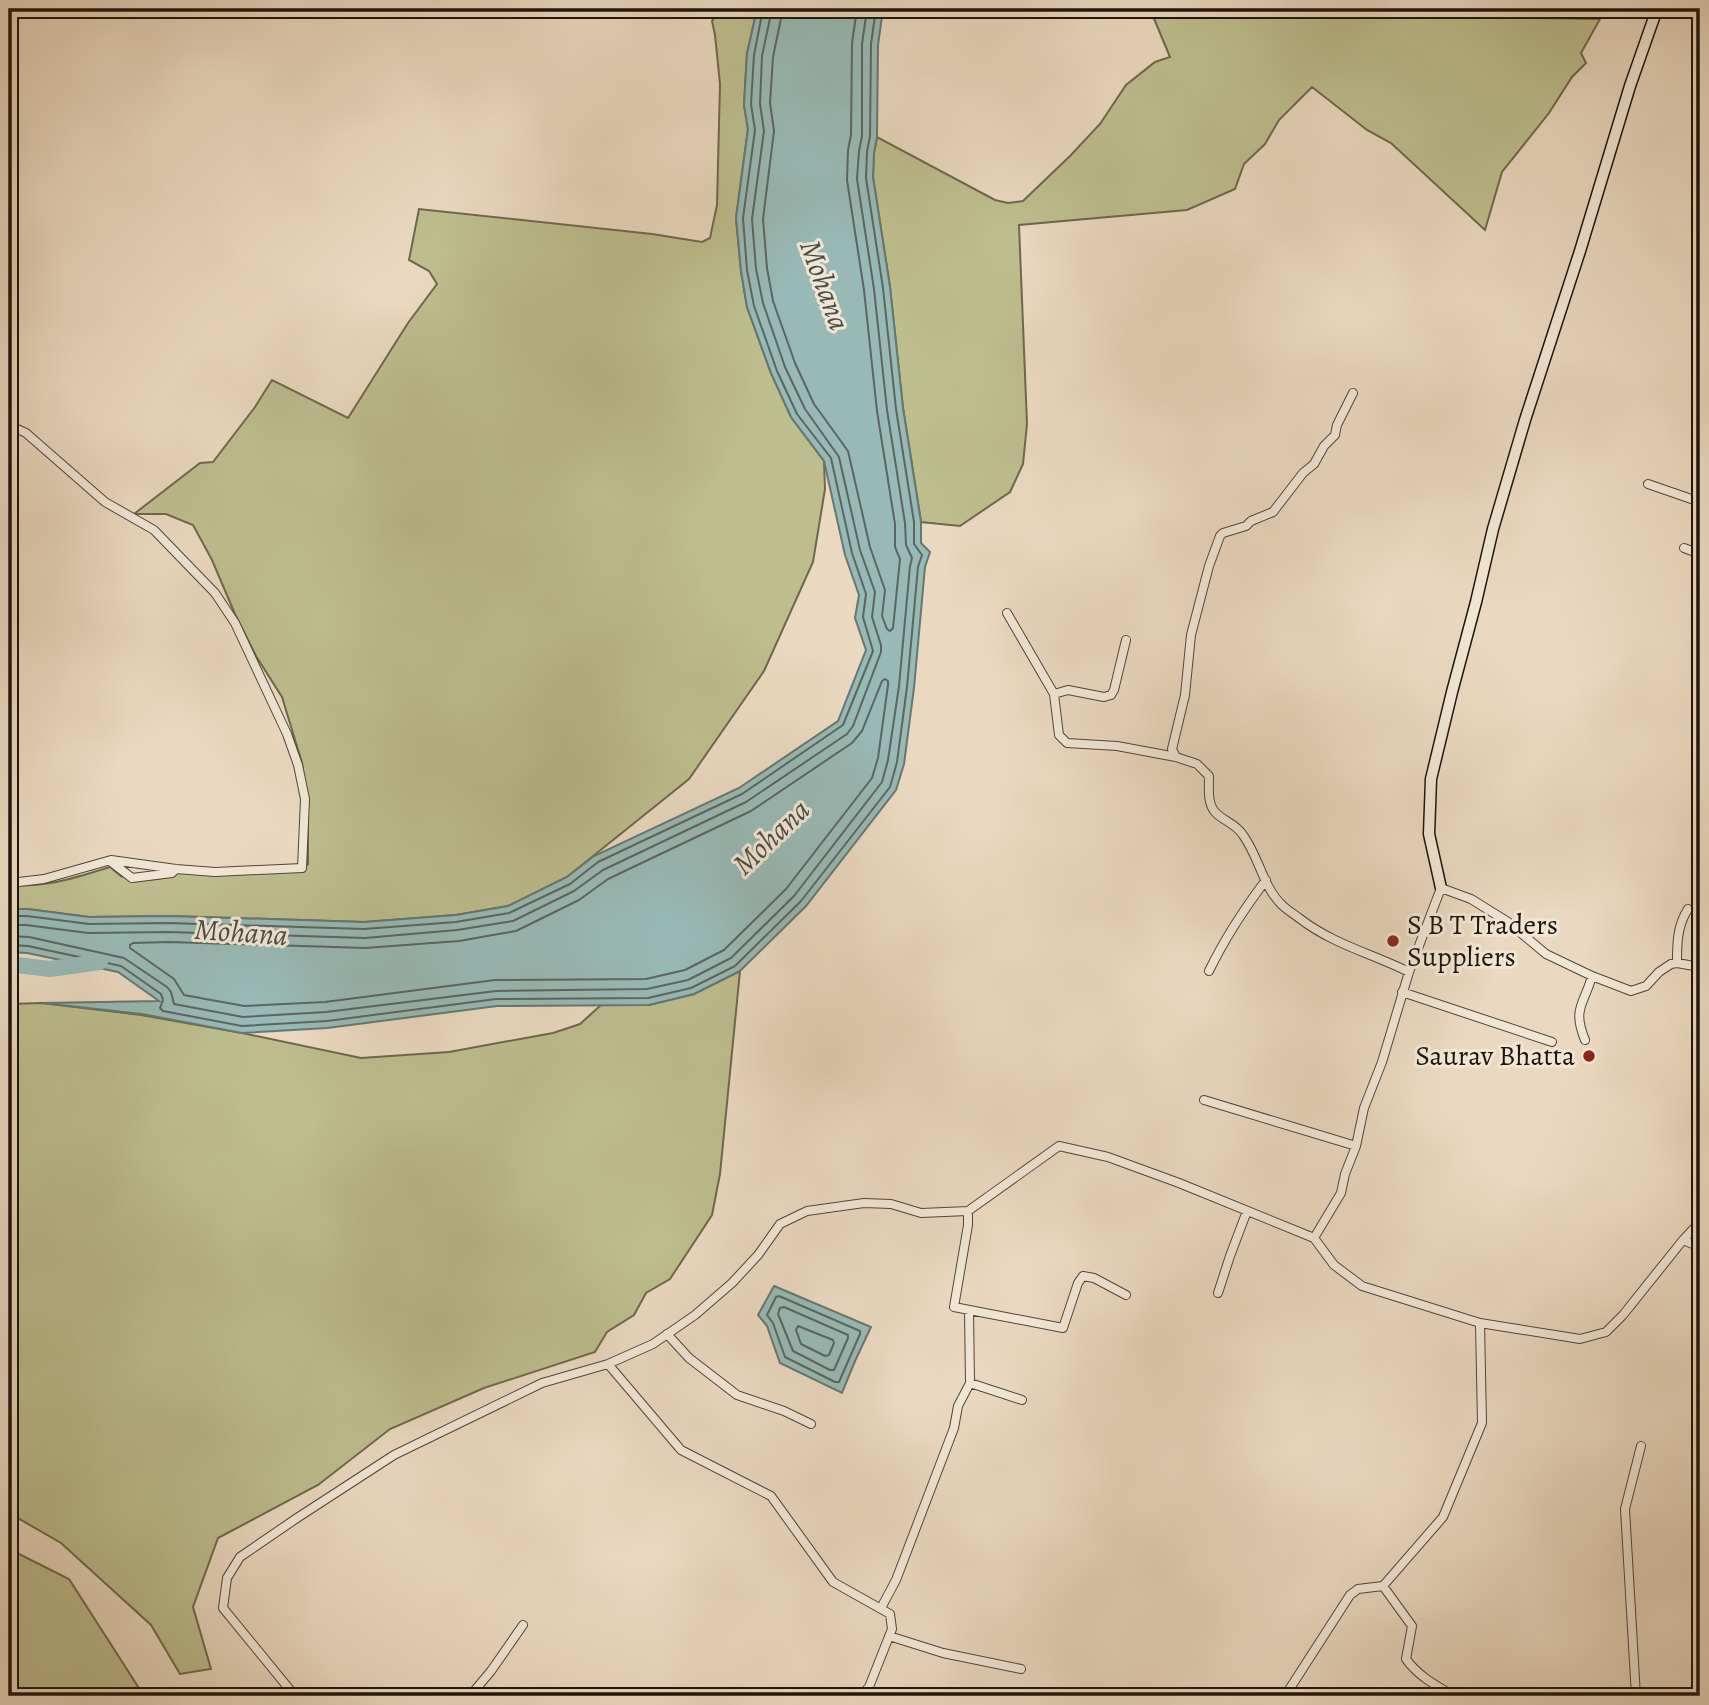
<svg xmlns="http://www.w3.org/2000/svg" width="1709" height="1705" font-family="Alegreya,serif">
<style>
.green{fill:#bdbd8e;stroke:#6e684c;stroke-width:2}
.water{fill:#98b9b5;stroke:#677771;stroke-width:2}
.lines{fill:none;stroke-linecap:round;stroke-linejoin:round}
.shore{stroke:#5b6660;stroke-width:2}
.river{stroke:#98b9b5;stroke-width:16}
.street-casing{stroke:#514538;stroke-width:10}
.secondary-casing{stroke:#1e140b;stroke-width:13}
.street{stroke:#f1e6d6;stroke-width:8}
.secondary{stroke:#f1e6d6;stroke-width:10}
.poi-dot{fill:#8f2418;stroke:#f1e6d6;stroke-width:2.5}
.labels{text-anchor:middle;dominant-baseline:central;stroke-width:6;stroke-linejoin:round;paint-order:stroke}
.poi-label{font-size:28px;fill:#1e140b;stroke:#f1e6d6;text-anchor:start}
.water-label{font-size:30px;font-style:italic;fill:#494e46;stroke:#f1e6d6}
</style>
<rect width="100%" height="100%" fill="#ead8c0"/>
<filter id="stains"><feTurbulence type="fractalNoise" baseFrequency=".00286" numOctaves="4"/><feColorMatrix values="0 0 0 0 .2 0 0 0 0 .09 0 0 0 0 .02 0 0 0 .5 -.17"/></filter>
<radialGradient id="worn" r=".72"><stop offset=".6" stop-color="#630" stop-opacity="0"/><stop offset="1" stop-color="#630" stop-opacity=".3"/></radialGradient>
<path class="green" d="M 721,9 L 757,9 L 747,54 L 744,105 L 748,129 L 736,218 L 741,271 L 747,307 L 771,373 L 791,417 L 824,461 L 825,489 L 813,562 L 764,671 L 689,779 L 567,877 L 508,906 L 456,915 L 364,922 L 169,916 L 89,917 L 27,909 L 9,909 L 9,884 C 43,889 78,877 110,867 L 121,876 L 134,880 L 158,879 L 180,872 L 300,872 L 308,864 L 308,809 L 302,763 L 282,697 L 256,656 L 235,614 L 212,560 L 193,525 L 166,514 L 134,514 L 200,463 L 213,462 L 255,407 L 272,380 L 348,418 L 408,323 L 437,284 L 429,271 L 409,260 L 419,209 L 652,234 L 702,242 L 710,238 L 717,205 L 720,84 L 715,35 L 712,21 Z
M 1150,9 L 1482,9 L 1487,17 L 1600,19 L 1581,53 L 1586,63 L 1572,77 L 1549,113 L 1502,172 L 1485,230 L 1391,143 L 1367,130 L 1312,87 L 1279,120 L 1265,144 L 1244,164 L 1235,189 L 1187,210 L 1019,225 L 1027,424 L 1023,464 L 1010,492 L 960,526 L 921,522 L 903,408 L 890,287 L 873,177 L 874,153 L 877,137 L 995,200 L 1008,203 L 1023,201 L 1070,156 L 1100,124 L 1126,85 L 1155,62 L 1170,57 Z
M 740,971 L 720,1174 L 712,1215 L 670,1279 L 646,1293 L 634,1315 L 607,1332 L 595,1352 L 484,1388 L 390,1429 L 318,1485 L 218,1538 L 193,1607 L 211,1669 L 180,1674 L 151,1625 L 61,1543 L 9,1513 L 9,1004 L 42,1003 L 141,1015 L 242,1033 L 361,1058 L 449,1052 L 553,1033 L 580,1024 L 601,1005 L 649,1005 L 694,994 Z
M 9,1549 L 69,1579 L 144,1696 L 9,1696 Z"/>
<path class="water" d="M 757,9 L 883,9 L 878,45 L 877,137 L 874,153 L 873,177 L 890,287 L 903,408 L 921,522 L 921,543 L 930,552 L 925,567 L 914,688 L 904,764 L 896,790 L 806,906 L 740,971 L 694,994 L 649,1005 L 497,1006 L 327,1028 L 242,1033 L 142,1014 L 42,1003 L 159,1001 L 118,972 L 27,953 L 9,952 L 9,909 L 27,909 L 89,917 L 169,916 L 364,922 L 456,915 L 508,906 L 567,877 L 594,856 L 739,788 L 838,721 L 866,650 L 855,618 L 859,595 L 845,555 L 824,461 L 791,417 L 771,373 L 747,307 L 741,271 L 736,218 L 748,129 L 744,105 L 747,54 Z
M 774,1286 L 871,1327 L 855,1361 L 842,1393 L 780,1363 L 767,1326 L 758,1315 Z"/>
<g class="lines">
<path class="shore" d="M 783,9 L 773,57 L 770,103 L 774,131 L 763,219 L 767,268 L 773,301 L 795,363 L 814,404 L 848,451 L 870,547 L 885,590 L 882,616 L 887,629 L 890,631 L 893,628 L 900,559 L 895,547 L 895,524 L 877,411 L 864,290 L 847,180 L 848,150 L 851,135 L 852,43 L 857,9
M 885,679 L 888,681 L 888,685 L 878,758 L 872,778 L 786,889 L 724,950 L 685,970 L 646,979 L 495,980 L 325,1002 L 244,1006 L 184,995 L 174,979 L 130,948 L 130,945 L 133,943 L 169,942 L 365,948 L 459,941 L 516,931 L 579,900 L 608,879 L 751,811 L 852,743 L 862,731 L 882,681 Z
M 9,916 L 27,916 L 89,924 L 169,923 L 364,929 L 456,922 L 509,913 L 570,884 L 598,862 L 742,794 L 843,725 L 873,651 L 863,617 L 866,594 L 852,553 L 831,458 L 797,414 L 777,371 L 754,306 L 747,270 L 743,218 L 755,130 L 751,104 L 754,55 L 763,9
M 9,925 L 26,925 L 88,933 L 169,932 L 365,938 L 457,930 L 513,921 L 574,891 L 603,870 L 746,802 L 847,734 L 853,726 L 881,652 L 881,645 L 872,617 L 875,592 L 860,550 L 839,457 L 805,409 L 785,367 L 763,303 L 756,269 L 752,219 L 764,131 L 760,104 L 762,56 L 772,9
M 9,936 L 29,937 L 124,958 L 167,987 L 171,992 L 174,1004 L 243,1017 L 326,1012 L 496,991 L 647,989 L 688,980 L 731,958 L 794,896 L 882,782 L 888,760 L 899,686 L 910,566 L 912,558 L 906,545 L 905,523 L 887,410 L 874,289 L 857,179 L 859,151 L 862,136 L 862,44 L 867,9
M 9,945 L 28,946 L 121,966 L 161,994 L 163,1000 L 160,1008 L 163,1011 L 242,1026 L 327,1021 L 496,999 L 648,998 L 691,988 L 735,966 L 801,901 L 890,787 L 897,762 L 907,687 L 918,567 L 922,555 L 914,544 L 914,522 L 896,409 L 883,288 L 866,178 L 867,152 L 870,136 L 871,44 L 876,9
M 779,1296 L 860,1331 L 860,1334 L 839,1382 L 835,1382 L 785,1357 L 773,1323 L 767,1315 L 776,1297 Z
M 784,1307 L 848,1335 L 848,1338 L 834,1370 L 830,1370 L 793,1351 L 778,1314 L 780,1308 Z
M 798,1326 L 833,1340 L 834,1343 L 829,1355 L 825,1356 L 801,1344 L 796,1330 Z"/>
<path class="river" d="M 9,964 L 50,969 L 100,962"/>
<defs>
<path id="street" d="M 9,425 L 26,433 L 105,502 L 154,530 L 215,593 L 235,623 L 287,734 L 298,765 L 305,799 L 302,868 L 215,872 L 176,869 L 111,860 L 44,879 L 19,882 L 9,881
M 1648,484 L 1700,502
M 1684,548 L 1700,554
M 1007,613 L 1054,694 L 1059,735 L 1067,743 L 1117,746 L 1176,757 L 1197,764 L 1209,776 C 1209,787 1207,803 1215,812 C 1223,821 1235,823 1243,835 C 1259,857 1263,887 1282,905 C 1287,910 1294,914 1299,918 C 1334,945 1371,953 1409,972 L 1441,888 L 1471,899 L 1508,922 L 1546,954 L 1592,976 L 1631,991 L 1646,986 L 1659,972 L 1671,964 L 1677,963 L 1700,967
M 1054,694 L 1068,690 L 1104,697 L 1111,695 L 1114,690 L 1126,640
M 1176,757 L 1172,749 L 1185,695 L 1191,635 L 1209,566 L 1220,536 L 1223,533 L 1246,526 L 1251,521 L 1273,512 L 1303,473 L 1314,464 L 1324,446 L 1335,435 L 1337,425 L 1353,393
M 110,861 L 132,878 L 172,873 L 176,869
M 1677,963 C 1677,944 1677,926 1688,909
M 1209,971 C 1225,938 1244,909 1266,880
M 1409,972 L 1382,1062 L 1364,1108 L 1356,1146 L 1345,1174 L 1341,1193 L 1314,1238 L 1334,1265 L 1362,1286 L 1480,1323 L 1580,1339 L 1606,1332 L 1623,1315 L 1683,1240 L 1700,1247
M 1402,992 L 1552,1042
M 1585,1040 C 1572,1008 1584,1005 1592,976
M 1204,1100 L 1356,1146
M 968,1211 L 968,1225 L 954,1307 L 1063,1328 L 1078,1283 L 1083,1276 L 1094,1278 L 1126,1295
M 1683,1240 L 1700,1222
M 1218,1293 L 1230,1256 L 1247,1211
M 969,1310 L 970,1383 L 1022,1400
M 667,1334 L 689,1358 L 737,1395 L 784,1411 L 811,1424
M 608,1364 L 681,1450 L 771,1496 L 833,1582 L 890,1614 L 892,1629 L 869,1687 L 861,1696
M 1383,1586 L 1412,1626 L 1406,1659 C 1418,1676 1437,1686 1454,1696
M 881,1608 L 896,1580 L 954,1428 L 958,1406 L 970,1383
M 889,1636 L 943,1653 L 1021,1669
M 295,1696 L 223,1608 L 227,1578 L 240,1557 L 297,1518 L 394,1455 L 542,1383 L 608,1364 L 653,1344 L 695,1315 L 732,1283 L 758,1255 L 780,1224 L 807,1211 L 864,1203 L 891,1204 L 921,1213 L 968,1211 L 1059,1146 L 1108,1157 L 1179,1183 L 1314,1238
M 470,1696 L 491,1671 L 523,1625
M 1285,1696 L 1350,1595 L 1358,1589 L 1383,1586 L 1443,1517 L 1482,1423 L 1480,1323
M 1636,1696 L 1625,1509 L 1641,1446"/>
<path id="secondary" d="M 1441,888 L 1429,834 L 1431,779 L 1452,692 L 1476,602 L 1493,529 L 1525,420 L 1580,251 L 1630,86 L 1657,9"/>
</defs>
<use href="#street" class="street-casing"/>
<use href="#secondary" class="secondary-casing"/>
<use href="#street" class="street"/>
<use href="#secondary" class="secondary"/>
</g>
<g class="poi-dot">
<circle cx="1393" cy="941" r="7"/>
<circle cx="1589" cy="1056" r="7"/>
</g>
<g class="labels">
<g class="poi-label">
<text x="1407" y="925">S B T Traders<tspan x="1407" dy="32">Suppliers</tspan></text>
<text x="1575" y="1056" text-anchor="end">Saurav Bhatta</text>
</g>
<g class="water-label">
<text transform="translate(825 285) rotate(70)">Mohana</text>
<text transform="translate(771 837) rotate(-44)">Mohana</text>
<text transform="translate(241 932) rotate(4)">Mohana</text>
</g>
</g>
<rect width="1709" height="1705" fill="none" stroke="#ead8c0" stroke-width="35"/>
<rect x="10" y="10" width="1688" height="1684" fill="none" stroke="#1e140b" stroke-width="3.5"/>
<rect x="18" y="18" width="1674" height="1670" fill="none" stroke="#1e140b" stroke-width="2"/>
<rect width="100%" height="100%" filter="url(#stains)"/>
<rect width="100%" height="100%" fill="url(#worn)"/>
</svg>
